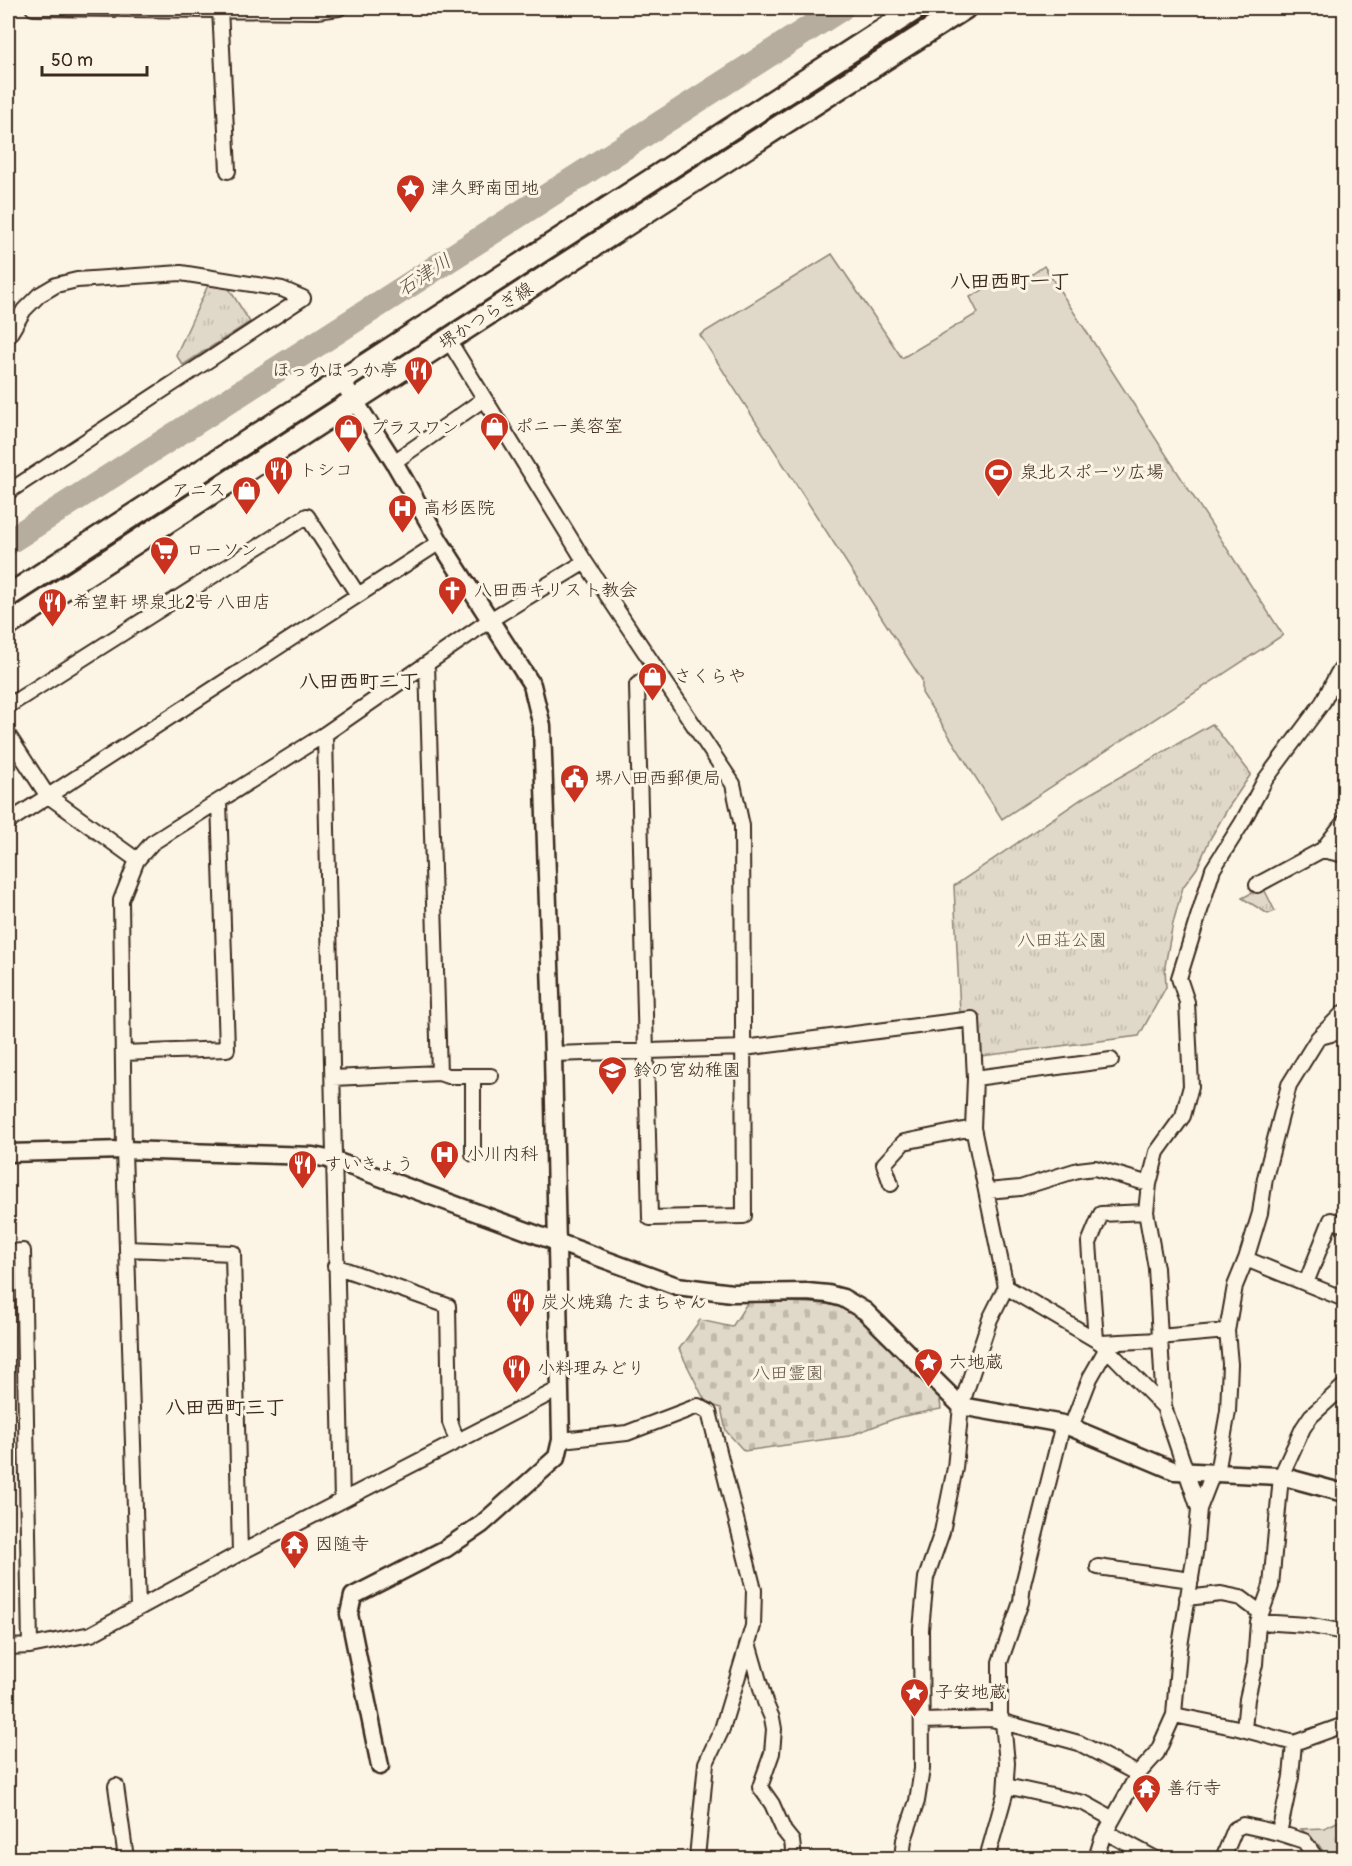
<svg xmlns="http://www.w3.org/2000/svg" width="1352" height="1866" font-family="Pangolin,'Klee One',sans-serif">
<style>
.grass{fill:#e0d8c8;stroke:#8e8173;stroke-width:1.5}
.cemetery{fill:url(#cemetery-stones);stroke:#8e8173;stroke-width:1.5}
.park{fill:url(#park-tufts);stroke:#8e8173;stroke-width:1.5}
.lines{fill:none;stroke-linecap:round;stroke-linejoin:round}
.river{stroke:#b7ad9e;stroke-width:26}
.minor-casing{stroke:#3b2a1e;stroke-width:18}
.tertiary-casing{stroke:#3b2a1e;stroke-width:21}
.primary-casing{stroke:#3b2a1e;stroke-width:26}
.minor{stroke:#fcf5e5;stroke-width:14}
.tertiary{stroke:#fcf5e5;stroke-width:16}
.primary{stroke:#fcf5e5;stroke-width:21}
.labels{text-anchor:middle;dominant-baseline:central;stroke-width:6;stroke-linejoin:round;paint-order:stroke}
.poi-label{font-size:18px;fill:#3b2a1e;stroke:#fcf5e5;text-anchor:start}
.street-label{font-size:18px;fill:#3b2a1e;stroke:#fcf5e5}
.park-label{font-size:18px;fill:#645648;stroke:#fcf5e5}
.water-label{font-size:20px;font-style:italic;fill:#605144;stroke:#fcf5e5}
.neighbourhood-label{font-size:20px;font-weight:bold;fill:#3b2a1e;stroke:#fcf5e5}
</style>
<defs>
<pattern id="cemetery-stones" width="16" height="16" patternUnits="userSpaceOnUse" patternTransform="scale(1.5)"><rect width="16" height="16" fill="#e0d8c8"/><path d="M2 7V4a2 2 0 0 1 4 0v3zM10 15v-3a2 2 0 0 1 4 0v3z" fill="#c1baab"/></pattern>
<pattern id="park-tufts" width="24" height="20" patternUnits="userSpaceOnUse" patternTransform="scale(1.5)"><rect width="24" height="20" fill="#e0d8c8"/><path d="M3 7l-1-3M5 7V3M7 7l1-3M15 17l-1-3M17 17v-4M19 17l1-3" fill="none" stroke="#c1baab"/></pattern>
</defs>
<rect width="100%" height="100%" fill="#fcf5e5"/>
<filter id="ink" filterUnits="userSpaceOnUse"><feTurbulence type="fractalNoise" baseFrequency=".0167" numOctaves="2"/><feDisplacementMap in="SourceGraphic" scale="12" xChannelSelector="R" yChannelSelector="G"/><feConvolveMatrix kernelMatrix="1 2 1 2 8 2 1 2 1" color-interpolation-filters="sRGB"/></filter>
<g filter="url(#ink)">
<path class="grass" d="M 832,254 L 902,358 L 978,313 L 970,297 L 1014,272 L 1021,282 L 1044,266 L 1283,635 L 1002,819 L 922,693 L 922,680 L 700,335 Z"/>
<path class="cemetery" d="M 749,1300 L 830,1304 L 846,1308 L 867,1323 L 939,1393 L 941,1409 L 899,1417 L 849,1436 L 744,1451 L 726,1431 L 721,1408 L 706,1403 L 679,1349 L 700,1320 L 732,1327 Z"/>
<path class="park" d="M 209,283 L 228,287 L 250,322 L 183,365 L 176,355 Z
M 1212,724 L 1251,774 L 1228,808 L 1210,839 L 1197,868 L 1183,887 L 1173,923 L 1165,966 L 1166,987 L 1139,1036 L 982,1056 L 976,1013 L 960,1013 L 954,886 L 1083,798 Z
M 1263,887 L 1275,911 L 1268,914 L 1242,898 Z
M 1344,1819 L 1344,1855 L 1327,1857 L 1318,1844 L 1301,1829 L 1324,1828 Z"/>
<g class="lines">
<path class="river" d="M 8,542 L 841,8"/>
<defs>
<path id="minor" d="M 33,8 L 317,11 L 339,8
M 220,8 L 228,171
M 8,337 L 24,310 L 39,295 L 56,285 L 77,280 L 181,273 L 282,289 L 303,298
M 449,341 L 585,562 L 733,784 L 742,826 L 744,1216 L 650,1218 L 637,685 L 657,670
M 394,462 L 484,399
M 8,492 L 303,298
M 8,706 L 307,516 L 358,595
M 325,734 C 331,990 335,1245 342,1501
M 8,735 L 47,795 L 137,860
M 8,822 L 440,542
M 1322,850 L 1344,855
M 1257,885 L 1322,850 L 1344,822
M 1320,1037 L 1335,1033 L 1344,1034
M 123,1053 L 227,1049 L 219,801
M 553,1054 L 744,1048 L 972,1019 L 975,1078 L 973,1128 L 1006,1287 L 990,1319 L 961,1406 L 955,1468 L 942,1532 L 926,1578 L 921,1629 L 922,1769 L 917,1801 L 904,1840 L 902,1858
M 439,1073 L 448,1076 L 491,1076
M 473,1076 L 473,1154
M 333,1078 L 439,1073 L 427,664
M 975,1078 L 1111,1060
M 891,1184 L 884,1164 L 904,1142 L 973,1128
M 987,1191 L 1020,1188 L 1078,1170 L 1095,1168 L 1149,1184
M 127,1249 L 233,1253 L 240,1553
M 8,1252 L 23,1251 L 30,1646
M 1246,1259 L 1344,1299
M 335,1266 L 448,1306 L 450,1422 L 457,1441
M 1306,1283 L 1331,1220 L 1344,1225
M 1006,1287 L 1101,1343 L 1159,1340
M 1159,1337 L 1227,1331
M 1096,1340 L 1089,1243 L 1101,1214 L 1146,1212
M 1101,1343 L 1164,1407
M 1071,1427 L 1090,1378 L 1107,1348
M 561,1440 L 627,1433 L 698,1406 L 709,1412 L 754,1590 L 753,1626 L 722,1729 L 706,1763 L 697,1858
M 1217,1473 L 1228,1411 L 1230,1364 L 1227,1331 L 1235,1286 L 1246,1259 L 1260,1213 L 1265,1178 L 1289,1085 L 1318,1038 L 1344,1012
M 1199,1509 L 1164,1407 L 1156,1268 L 1146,1212 L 1149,1184 L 1157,1152 L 1183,1116 L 1191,1086 L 1187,1002 L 1179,978 L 1213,869 L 1242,823 L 1265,780 L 1323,702 L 1338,673 L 1344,666
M 1098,1567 L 1191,1580
M 1187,1598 L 1221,1594 L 1241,1598 L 1261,1613
M 138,1608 L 124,1150 L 121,900 L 137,860 L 152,843 L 325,734 L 490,620 L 585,562
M 1258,1622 L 1307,1625 L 1344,1632
M 748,1643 L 765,1702 L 772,1718 L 774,1729 L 772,1753 L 760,1787 L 772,1804 L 784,1831 L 792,1841 L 794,1858
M 8,1647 L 30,1646 L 91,1634 L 240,1553 L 559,1389
M 1174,1715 L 1238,1728 L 1294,1743
M 922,1721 L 992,1719 L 1003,1722 L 1079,1743 L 1138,1774
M 1244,1729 L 1247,1699 L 1255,1664 L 1258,1622 L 1271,1586 L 1281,1476 L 1303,1428 L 1311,1416 L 1344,1386
M 116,1786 L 126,1858
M 1006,1786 L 1084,1803 L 1113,1819
M 1106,1832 L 1154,1858
M 1279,1833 L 1291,1777 L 1294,1743 L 1344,1725
M 987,1858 L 1005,1794 L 1007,1763 L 1003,1722 L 1000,1715 L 1000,1662 L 1021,1602 L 1023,1584 L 1063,1424
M 1096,1858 L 1102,1839 L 1113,1819 L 1138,1774 L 1157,1753 L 1174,1715 L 1179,1652 L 1195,1553 L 1199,1509 L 1213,1473
M 1223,1858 L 1235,1829 L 1243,1825 L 1279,1833 L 1304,1841 L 1316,1858"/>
<path id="tertiary" d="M 342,381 L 394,462 L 440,542 L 532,685 L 542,726 L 553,1054 L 561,1440 L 557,1457 L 482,1524 L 445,1549 L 353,1596 L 349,1614 L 380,1766
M 8,1153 L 124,1150 L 313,1156 L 333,1160 L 677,1286 L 732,1293 L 807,1292 L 828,1294 L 843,1298 L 865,1311 L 961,1406 L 1063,1424 L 1175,1471 L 1281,1476 L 1344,1493"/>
<path id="primary" d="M 8,596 L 917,8
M 8,625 C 327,419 644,211 965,8"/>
</defs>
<use href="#minor" class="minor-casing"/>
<use href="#tertiary" class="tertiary-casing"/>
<use href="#primary" class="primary-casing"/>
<use href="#minor" class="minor"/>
<use href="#tertiary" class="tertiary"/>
<use href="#primary" class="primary"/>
</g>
</g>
<defs>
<symbol id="sight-pin" viewBox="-11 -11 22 30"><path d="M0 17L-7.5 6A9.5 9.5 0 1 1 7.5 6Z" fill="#c8321e" stroke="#fcf5e5"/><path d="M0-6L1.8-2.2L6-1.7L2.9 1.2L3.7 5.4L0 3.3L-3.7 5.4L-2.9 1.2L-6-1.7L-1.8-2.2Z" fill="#fff"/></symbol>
<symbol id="restaurant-pin" viewBox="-11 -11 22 30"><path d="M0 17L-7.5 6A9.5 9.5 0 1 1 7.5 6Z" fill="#c8321e" stroke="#fcf5e5"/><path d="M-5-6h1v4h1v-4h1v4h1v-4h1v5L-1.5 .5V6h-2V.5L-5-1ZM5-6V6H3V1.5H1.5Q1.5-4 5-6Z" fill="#fff"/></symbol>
<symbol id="shop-pin" viewBox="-11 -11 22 30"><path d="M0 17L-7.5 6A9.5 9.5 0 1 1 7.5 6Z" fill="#c8321e" stroke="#fcf5e5"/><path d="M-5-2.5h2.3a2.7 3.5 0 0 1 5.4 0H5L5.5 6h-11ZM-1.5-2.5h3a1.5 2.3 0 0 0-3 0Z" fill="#fff"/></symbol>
<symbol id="stadium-pin" viewBox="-11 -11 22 30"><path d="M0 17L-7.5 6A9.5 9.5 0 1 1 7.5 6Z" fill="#c8321e" stroke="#fcf5e5"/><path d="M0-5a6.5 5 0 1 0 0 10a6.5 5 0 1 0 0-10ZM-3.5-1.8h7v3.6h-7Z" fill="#fff"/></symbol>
<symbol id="hospital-pin" viewBox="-11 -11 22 30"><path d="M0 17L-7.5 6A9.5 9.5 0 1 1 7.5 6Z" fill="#c8321e" stroke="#fcf5e5"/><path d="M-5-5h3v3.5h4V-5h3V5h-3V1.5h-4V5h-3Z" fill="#fff"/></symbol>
<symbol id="supermarket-pin" viewBox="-11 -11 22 30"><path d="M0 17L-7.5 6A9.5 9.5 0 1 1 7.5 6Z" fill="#c8321e" stroke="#fcf5e5"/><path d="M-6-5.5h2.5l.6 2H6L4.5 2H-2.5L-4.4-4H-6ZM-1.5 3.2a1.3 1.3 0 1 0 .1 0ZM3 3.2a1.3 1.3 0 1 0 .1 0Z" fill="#fff"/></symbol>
<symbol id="church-pin" viewBox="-11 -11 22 30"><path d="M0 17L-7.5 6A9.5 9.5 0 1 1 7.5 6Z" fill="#c8321e" stroke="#fcf5e5"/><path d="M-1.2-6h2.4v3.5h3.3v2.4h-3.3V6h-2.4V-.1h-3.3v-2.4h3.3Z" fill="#fff"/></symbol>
<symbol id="civic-pin" viewBox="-11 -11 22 30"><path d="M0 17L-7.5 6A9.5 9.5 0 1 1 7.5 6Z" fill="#c8321e" stroke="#fcf5e5"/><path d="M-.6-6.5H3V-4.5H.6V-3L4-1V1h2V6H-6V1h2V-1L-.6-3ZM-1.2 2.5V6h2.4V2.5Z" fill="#fff"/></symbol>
<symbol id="school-pin" viewBox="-11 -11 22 30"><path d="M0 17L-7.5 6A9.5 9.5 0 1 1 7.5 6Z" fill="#c8321e" stroke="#fcf5e5"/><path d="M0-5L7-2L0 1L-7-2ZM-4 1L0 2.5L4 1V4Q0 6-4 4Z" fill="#fff"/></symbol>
<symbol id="temple-pin" viewBox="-11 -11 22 30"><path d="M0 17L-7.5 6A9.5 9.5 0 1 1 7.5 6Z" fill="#c8321e" stroke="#fcf5e5"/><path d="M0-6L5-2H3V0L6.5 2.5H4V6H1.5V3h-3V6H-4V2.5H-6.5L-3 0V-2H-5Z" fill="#fff"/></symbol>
</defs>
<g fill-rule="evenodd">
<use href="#sight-pin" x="394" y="172" width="33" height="45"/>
<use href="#restaurant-pin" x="402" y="354" width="33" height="45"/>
<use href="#shop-pin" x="478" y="410" width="33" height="45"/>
<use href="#shop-pin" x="332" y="412" width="33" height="45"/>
<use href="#restaurant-pin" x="262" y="454" width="33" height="45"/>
<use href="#stadium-pin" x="982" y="456" width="33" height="45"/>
<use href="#shop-pin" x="230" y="474" width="33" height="45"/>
<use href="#hospital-pin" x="386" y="492" width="33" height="45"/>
<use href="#supermarket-pin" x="148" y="534" width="33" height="45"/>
<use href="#church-pin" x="436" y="574" width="33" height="45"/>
<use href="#restaurant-pin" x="36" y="586" width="33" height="45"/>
<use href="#shop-pin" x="636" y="660" width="33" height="45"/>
<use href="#civic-pin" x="558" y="762" width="33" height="45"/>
<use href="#school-pin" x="596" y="1054" width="33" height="45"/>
<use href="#hospital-pin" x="428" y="1138" width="33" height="45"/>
<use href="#restaurant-pin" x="286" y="1148" width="33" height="45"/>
<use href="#restaurant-pin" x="504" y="1286" width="33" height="45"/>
<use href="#sight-pin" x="912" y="1346" width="33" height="45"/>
<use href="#restaurant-pin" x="500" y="1352" width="33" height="45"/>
<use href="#temple-pin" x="278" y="1528" width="33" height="45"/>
<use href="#sight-pin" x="898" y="1676" width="33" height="45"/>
<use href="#temple-pin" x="1130" y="1772" width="33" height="45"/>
</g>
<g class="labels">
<g class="poi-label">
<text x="431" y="188">津久野南団地</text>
<text x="398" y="370" text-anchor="end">ほっかほっか亭</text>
<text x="515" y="426">ポニー美容室</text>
<text x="370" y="428">プラスワン</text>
<text x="299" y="470">トシコ</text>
<text x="1020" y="472">泉北スポーツ広場</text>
<text x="226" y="490" text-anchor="end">アニス</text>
<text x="423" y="508">高杉医院</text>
<text x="186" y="550">ローソン</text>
<text x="474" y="590">八田西キリスト教会</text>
<text x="73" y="602">希望軒 堺泉北2号 八田店</text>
<text x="674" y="676">さくらや</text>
<text x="595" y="778">堺八田西郵便局</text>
<text x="633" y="1070">鈴の宮幼稚園</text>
<text x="466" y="1154">小川内科</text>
<text x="324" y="1164">すいきょう</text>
<text x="541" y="1302">炭火焼鶏 たまちゃん</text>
<text x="949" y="1362">六地蔵</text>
<text x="537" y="1368">小料理みどり</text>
<text x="315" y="1544">因随寺</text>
<text x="935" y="1692">子安地蔵</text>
<text x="1167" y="1788">善行寺</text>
</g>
<g class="street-label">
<text transform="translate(486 316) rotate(-33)">堺かつらぎ線</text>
</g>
<g class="park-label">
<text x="1062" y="940">八田荘公園</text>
<text x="788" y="1373">八田霊園</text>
</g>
<g class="water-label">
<text transform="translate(424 275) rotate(-33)">石津川</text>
</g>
<g class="neighbourhood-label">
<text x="1010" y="281">八田西町一丁</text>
<text x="359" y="681">八田西町二丁</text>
<text x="225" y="1407">八田西町三丁</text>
</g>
</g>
<rect width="1352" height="1866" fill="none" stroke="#fcf5e5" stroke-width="30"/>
<rect x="15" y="15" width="1322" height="1836" fill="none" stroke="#3b2a1e" stroke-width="2" filter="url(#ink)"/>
<path d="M42 66v9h105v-9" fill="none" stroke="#3b2a1e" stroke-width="3"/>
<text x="51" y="66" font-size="18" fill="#3b2a1e" stroke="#fcf5e5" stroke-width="4.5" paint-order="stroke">50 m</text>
</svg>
